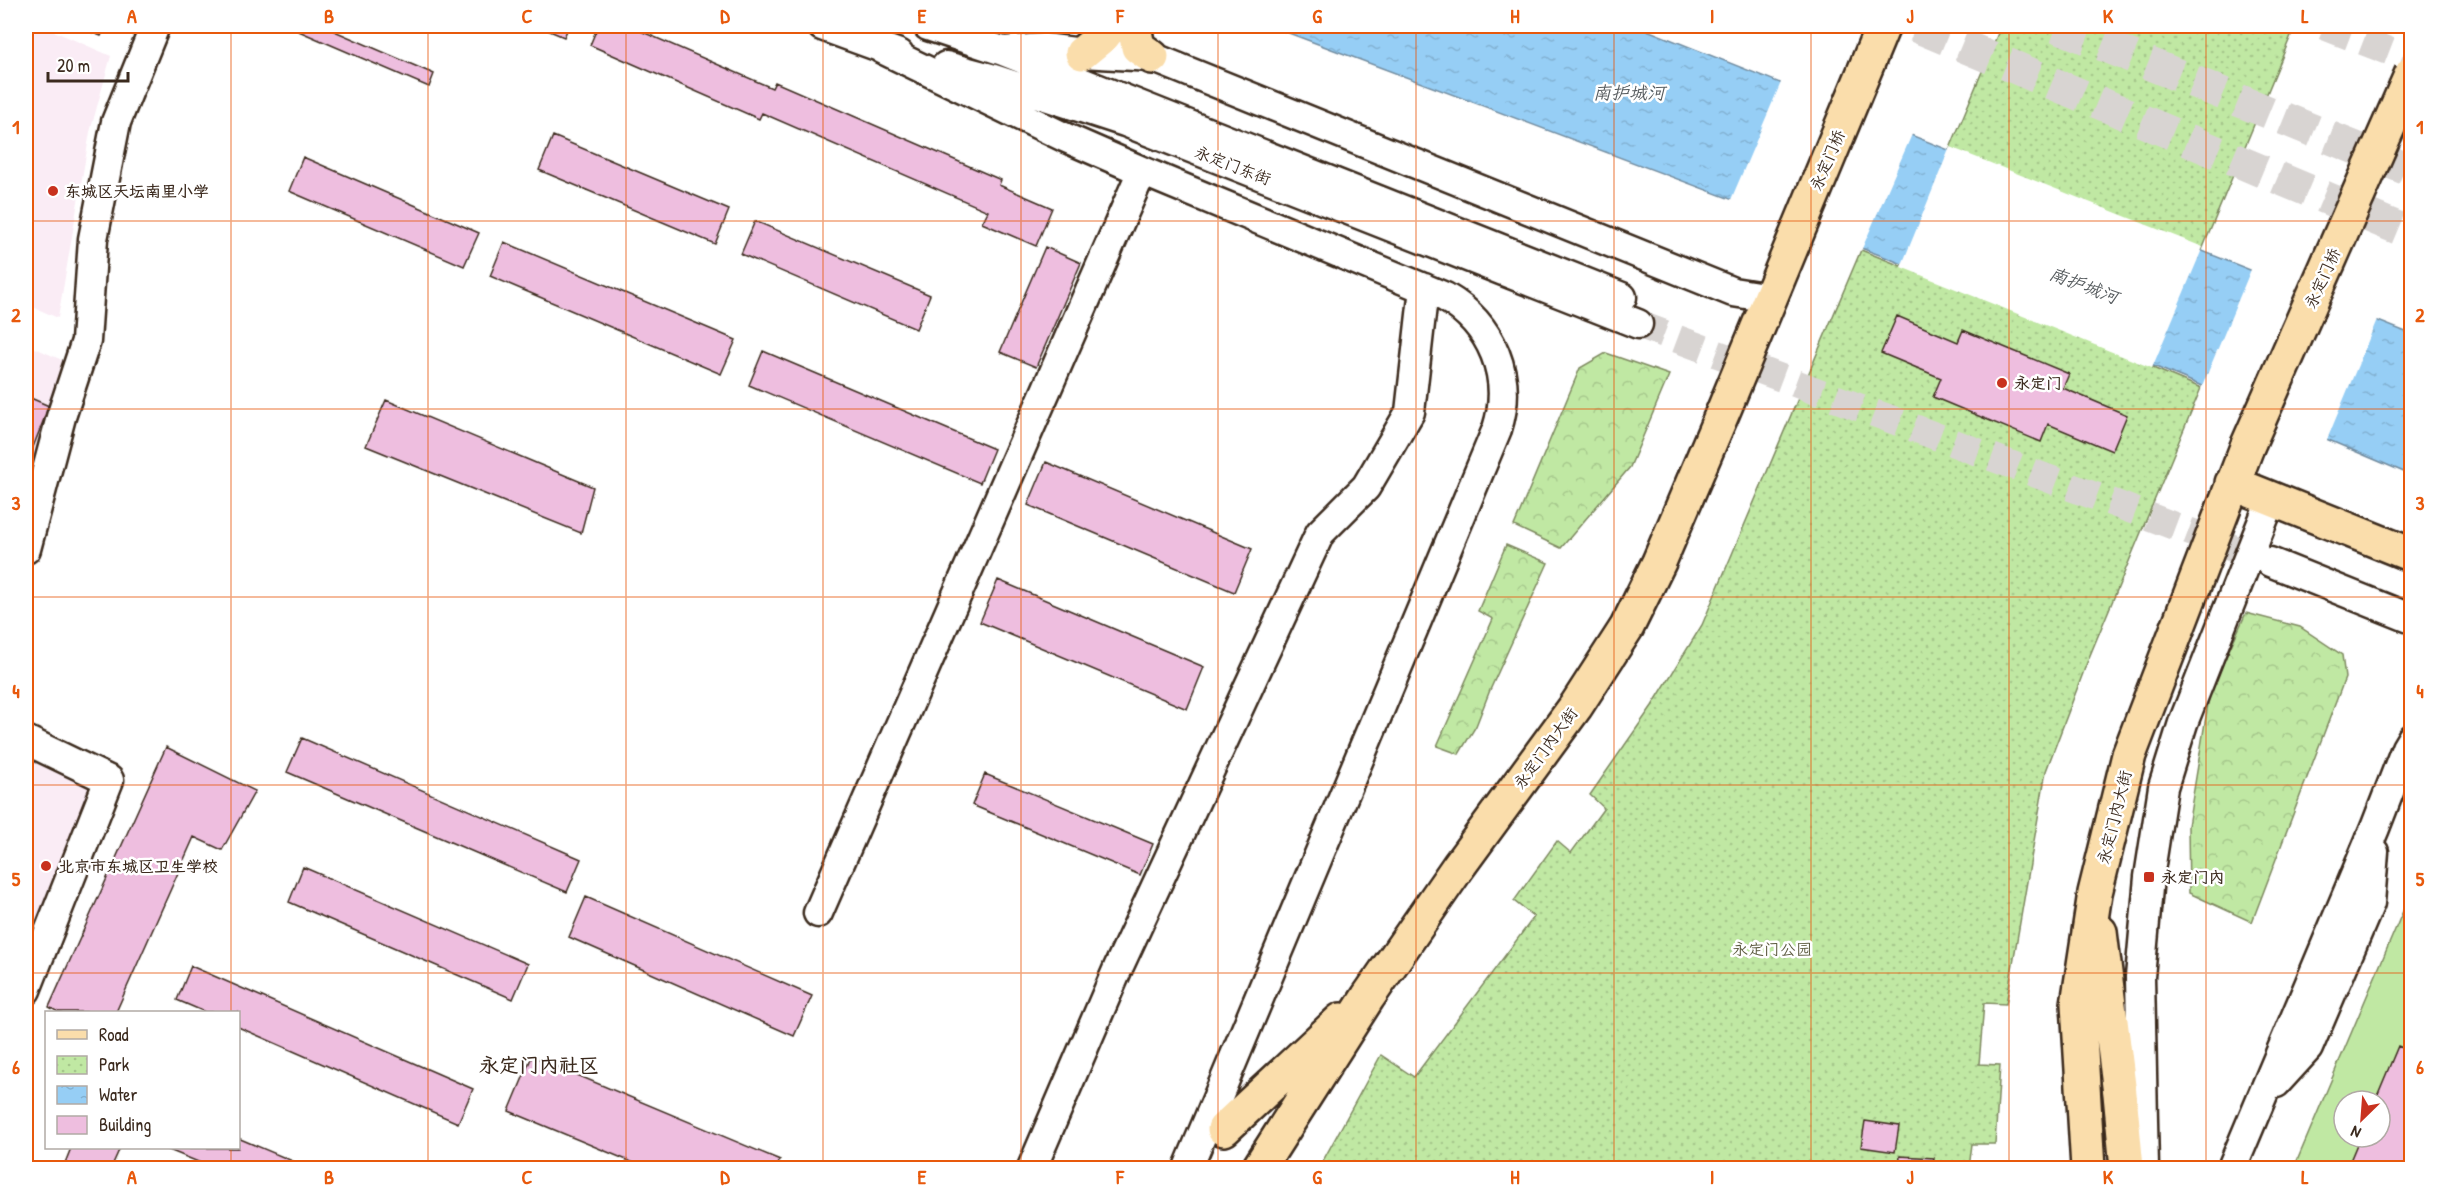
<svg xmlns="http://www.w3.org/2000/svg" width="2437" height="1194" font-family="'Patrick Hand','LXGW WenKai TC',sans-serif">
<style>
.built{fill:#faecf5}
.forest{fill:url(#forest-crowns);stroke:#7e8960;stroke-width:1.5}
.park{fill:url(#park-dots);stroke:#7e8960;stroke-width:1.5}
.garden{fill:#c0e8a3;stroke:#7e8960;stroke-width:1.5;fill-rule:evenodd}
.water{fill:url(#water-ripples);stroke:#728c9f;stroke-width:1.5}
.pier{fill:#fff}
.building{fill:#eebedf;stroke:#3b2a1e;stroke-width:1.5}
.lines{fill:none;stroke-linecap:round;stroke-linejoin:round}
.minor-tunnel{stroke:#d8d4d2;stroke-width:28;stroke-dasharray:28 14;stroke-linecap:butt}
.highway-tunnel{stroke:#d8d4d2;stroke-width:33;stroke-dasharray:33 16;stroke-linecap:butt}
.minor-casing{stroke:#3b2a1e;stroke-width:33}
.major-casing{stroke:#3b2a1e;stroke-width:38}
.highway-casing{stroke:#3b2a1e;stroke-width:38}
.minor{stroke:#fff;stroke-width:28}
.major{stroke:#faddab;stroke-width:33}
.highway{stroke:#faddab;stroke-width:33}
.major-bridge-casing{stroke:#3b2a1e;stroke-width:38;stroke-linecap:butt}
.major-bridge{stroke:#faddab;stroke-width:33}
.grid{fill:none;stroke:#e8590c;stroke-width:1.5;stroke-opacity:0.55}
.poi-dot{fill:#c8321e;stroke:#fff;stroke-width:2}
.labels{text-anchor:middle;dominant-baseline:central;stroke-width:5;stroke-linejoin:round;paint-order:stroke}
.street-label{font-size:16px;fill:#3b2a1e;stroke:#fff}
.poi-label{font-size:16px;font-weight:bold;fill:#3b2a1e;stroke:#fff;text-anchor:start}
.park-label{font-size:16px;fill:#5c5a3f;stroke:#fff}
.water-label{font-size:18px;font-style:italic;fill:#565b5e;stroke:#fff}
.quarter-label{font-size:20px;font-weight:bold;fill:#3b2a1e;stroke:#fff}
.neatline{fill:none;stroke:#e8590c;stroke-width:2}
.grid-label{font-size:20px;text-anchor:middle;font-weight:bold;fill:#e8590c}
</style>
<defs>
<pattern id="forest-crowns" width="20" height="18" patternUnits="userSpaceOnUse" patternTransform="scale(1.5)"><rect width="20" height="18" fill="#c0e8a3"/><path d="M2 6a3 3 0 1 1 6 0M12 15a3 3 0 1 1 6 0" fill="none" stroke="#a6c78c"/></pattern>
<pattern id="park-dots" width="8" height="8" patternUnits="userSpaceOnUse" patternTransform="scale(1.5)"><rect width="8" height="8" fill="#c0e8a3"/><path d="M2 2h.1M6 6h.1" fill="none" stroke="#a6c78c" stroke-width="1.8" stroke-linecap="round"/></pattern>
<pattern id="water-ripples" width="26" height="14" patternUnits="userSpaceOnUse" patternTransform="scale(1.5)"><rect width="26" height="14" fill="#96cef5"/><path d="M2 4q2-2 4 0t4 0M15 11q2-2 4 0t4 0" fill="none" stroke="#82b1d2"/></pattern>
</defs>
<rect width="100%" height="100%" fill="#fff"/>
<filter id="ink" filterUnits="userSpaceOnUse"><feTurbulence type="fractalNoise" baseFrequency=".0167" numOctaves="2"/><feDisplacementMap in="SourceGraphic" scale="12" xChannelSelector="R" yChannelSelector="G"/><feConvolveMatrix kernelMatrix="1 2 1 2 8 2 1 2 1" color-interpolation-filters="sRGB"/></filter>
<g filter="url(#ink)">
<path class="built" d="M 26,26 L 42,26 L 111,56 L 90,132 L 58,318 L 26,304 Z
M 26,344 L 71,364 L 26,476 Z
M 26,732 L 107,771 L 26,960 Z"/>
<path class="forest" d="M 1606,353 L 1669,375 L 1630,467 L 1561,548 L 1514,526 L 1580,368 Z
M 1506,545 L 1548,563 L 1490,690 L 1476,726 L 1459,754 L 1437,746 L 1493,619 L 1478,611 Z
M 2246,613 L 2300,627 L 2342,655 L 2345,678 L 2252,922 L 2189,893 L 2188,826 L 2210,692 Z"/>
<path class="park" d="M 2001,26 L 2295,26 L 2153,368 L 2201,388 L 2088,660 L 2046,771 L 2006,1004 L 1984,1003 L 1979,1064 L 2000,1065 L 1995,1144 L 1972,1144 L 1969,1168 L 1319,1168 L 1381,1055 L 1414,1077 L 1534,917 L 1514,901 L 1557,841 L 1571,853 L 1604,808 L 1590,795 L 1652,706 L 1702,625 L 1861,250 L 1901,266 Z"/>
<path class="garden" d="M 2411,892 L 2411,1168 L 2294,1168 ZM 2344,1101 L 2380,1101 L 2380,1137 L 2344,1137 Z"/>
<path class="water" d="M 1270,26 L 1637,26 L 2411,334 L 2411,475 L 2183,378 L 1885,257 Z"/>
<path class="pier" d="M 1782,80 L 1913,132 L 1861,251 L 1730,202 Z
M 1950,147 L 2203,247 L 2152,368 L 1901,267 Z
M 2252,267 L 2378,317 L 2326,442 L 2201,389 Z"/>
<path class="building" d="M 76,26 L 106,26 L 101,36 Z
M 287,26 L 323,26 L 434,74 L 429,87 Z
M 538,26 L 569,26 L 564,37 Z
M 598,26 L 629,26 L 772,88 L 775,82 L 1001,180 L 999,185 L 1052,208 L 1036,246 L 982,223 L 988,211 L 762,113 L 759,119 L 590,45 Z
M 553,136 L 729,210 L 715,244 L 539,170 Z
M 303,157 L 479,233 L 464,266 L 289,191 Z
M 755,221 L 930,295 L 916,329 L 741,254 Z
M 504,242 L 736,340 L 721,374 L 490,276 Z
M 1045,247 L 1081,263 L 1036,367 L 1000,352 Z
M 1897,316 L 1958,342 L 1963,330 L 2069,374 L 2063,388 L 2127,415 L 2112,451 L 2048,424 L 2041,442 L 1933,397 L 1941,378 L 1881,353 Z
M 763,351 L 994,449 L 980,483 L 749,385 Z
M 26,396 L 49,406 L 30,455 L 26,453 Z
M 386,400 L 593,487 L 581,533 L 366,446 Z
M 1046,462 L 1252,549 L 1234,592 L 1028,505 Z
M 998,580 L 1204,667 L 1187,709 L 980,622 Z
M 302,738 L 581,859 L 567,892 L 287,772 Z
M 166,747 L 255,791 L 222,850 L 194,837 L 116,1012 L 58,1012 L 49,1007 Z
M 985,774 L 1153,844 L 1140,875 L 972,805 Z
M 303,867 L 528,964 L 513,999 L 289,902 Z
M 586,897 L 812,996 L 794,1036 L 569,937 Z
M 191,966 L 473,1089 L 458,1123 L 238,1027 L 238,1012 L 205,1012 L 177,1000 Z
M 2398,1046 L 2412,1052 L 2412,1168 L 2347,1168 L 2360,1137 L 2380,1137 L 2380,1101 L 2375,1101 Z
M 532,1056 L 780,1160 L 776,1168 L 646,1168 L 509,1111 Z
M 1865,1121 L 1899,1126 L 1895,1152 L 1861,1147 Z
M 238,1138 L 309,1168 L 213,1168 L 164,1148 L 238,1148 Z
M 71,1148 L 120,1148 L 111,1168 L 63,1168 Z
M 1900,1156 L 1934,1158 L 1933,1168 L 1899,1168 Z"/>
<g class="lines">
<path class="minor-tunnel" d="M 2324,26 L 2412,60
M 1638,324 L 2270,562"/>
<path class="highway-tunnel" d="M 1916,26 L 2412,234
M 2057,26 L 2412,171"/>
<defs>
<path id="minor" d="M 822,26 L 899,54
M 928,26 L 1003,51 L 1622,297
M 882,49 L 1064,137 L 1142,171 L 1445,297 C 1492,324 1514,377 1497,429 L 1188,1168
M 1003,51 L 1044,48 L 1082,53 L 1152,57 L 1733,292 L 1758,296 L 1771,295
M 946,66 L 991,78 L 1125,122 L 1638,324
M 26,549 L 61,417 L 86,341 L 93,239 L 116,122 L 155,26
M 2270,562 L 2412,619
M 26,740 L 109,780 L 26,990
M 818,913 L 1142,171
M 2276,1083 L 2308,1048 L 2370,903 L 2374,852
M 1032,1168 L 1118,968 L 1320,533 L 1366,487 L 1410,412 L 1424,288
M 2144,1168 L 2140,977 L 2149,877 L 2163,787 L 2183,723 L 2271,500
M 2232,1168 L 2375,828 L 2406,748 L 2412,738"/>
<path id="major" d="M 2232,483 L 2412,555
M 2100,932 L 2120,1094 L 2127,1168
M 1224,1129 L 1341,1020
M 1259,1168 L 1368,997 L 1458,867 L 1576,706 L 1627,627 L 1659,562 L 1725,407 L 1883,26
M 2088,1168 L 2078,1004 L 2095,893 L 2129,755 L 2247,447"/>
<path id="highway" d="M 1137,26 L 1135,31 L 1138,47 L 1152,57
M 1082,53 L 1104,35 L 1111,26"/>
</defs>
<use href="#minor" class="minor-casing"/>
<use href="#major" class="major-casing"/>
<use href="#highway" class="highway-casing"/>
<use href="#minor" class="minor"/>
<use href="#major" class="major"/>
<use href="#highway" class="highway"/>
<defs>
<path id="major-bridge" d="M 2247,447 L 2412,73"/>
</defs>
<use href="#major-bridge" class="major-bridge-casing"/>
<use href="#major-bridge" class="major-bridge"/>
</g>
</g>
<path class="grid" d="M 231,26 L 231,1012M 428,26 L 428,1168M 626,26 L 626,1168M 823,26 L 823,1168M 1021,26 L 1021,1168M 1218,26 L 1218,1168M 1416,26 L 1416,1168M 1614,26 L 1614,1168M 1811,26 L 1811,1168M 2009,26 L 2009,1168M 2206,26 L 2206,1168M 26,221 L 2412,221M 26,409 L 2412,409M 26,597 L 2412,597M 26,785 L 2412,785M 26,973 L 2412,973M 231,1148 L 231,1168"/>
<g class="poi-dot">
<circle cx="53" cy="191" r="6"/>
<circle cx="2002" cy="383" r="6"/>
<circle cx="46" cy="866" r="6"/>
<rect x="2143" y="871" width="12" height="12" rx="3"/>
</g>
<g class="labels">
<g class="street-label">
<text transform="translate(1827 160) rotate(-67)">永定门桥</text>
<text transform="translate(1233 165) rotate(21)">永定门东街</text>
<text transform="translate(2322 278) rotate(-66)">永定门桥</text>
<text transform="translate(1545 748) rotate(-54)">永定门内大街</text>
<text transform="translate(2114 817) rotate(-76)">永定门内大街</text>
</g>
<g class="poi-label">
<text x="65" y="191">东城区天坛南里小学</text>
<text x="2014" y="383">永定门</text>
<text x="58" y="866">北京市东城区卫生学校</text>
<text x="2161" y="877">永定门内</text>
</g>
<g class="park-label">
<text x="1772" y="949">永定门公园</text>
</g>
<g class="water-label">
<text x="1629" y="92">南护城河</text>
<text transform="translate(2084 285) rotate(21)">南护城河</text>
</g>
<g class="quarter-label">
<text x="539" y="1064">永定门内社区</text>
</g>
</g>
<rect width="2437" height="1194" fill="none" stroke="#fff" stroke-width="66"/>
<rect x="45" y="1011" width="195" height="138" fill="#ffffff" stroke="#b1aaa5" stroke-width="1.5"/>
<rect x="57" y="1030" width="30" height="9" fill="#faddab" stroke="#b1aaa5" stroke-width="1.5"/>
<text x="99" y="1041" font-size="18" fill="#3b2a1e">Road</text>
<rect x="57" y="1056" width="30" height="18" fill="url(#park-dots)" stroke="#b1aaa5" stroke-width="1.5"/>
<text x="99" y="1071" font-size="18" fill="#3b2a1e">Park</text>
<rect x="57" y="1086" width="30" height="18" fill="url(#water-ripples)" stroke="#b1aaa5" stroke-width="1.5"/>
<text x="99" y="1101" font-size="18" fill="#3b2a1e">Water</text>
<rect x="57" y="1116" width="30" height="18" fill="#eebedf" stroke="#b1aaa5" stroke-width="1.5"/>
<text x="99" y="1131" font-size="18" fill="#3b2a1e">Building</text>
<g transform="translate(2362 1119) rotate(205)"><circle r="28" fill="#ffffff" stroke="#b1aaa5" stroke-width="1.5"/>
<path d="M0-4.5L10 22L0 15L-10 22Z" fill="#c8321e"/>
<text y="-9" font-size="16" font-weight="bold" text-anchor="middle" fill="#3b2a1e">N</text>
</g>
<path d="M48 72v9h80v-9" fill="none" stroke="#3b2a1e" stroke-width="3"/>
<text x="57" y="72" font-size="18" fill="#3b2a1e" stroke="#ffffff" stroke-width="4.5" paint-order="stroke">20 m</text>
<rect x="33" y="33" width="2371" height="1128" class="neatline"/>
<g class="grid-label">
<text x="132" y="23">A</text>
<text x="329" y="23">B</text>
<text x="527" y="23">C</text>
<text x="725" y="23">D</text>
<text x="922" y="23">E</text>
<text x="1120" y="23">F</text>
<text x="1317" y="23">G</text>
<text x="1515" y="23">H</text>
<text x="1712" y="23">I</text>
<text x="1910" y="23">J</text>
<text x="2108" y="23">K</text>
<text x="2305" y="23">L</text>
<text x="16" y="134">1</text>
<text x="2420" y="134">1</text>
<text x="16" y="322">2</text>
<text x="2420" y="322">2</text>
<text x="16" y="510">3</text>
<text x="2420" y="510">3</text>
<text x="16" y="698">4</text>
<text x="2420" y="698">4</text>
<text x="16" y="886">5</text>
<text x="2420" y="886">5</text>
<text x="16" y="1074">6</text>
<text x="2420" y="1074">6</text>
<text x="132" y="1184">A</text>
<text x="329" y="1184">B</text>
<text x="527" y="1184">C</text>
<text x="725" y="1184">D</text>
<text x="922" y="1184">E</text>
<text x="1120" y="1184">F</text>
<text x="1317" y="1184">G</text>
<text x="1515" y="1184">H</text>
<text x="1712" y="1184">I</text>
<text x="1910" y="1184">J</text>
<text x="2108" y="1184">K</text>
<text x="2305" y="1184">L</text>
</g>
</svg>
